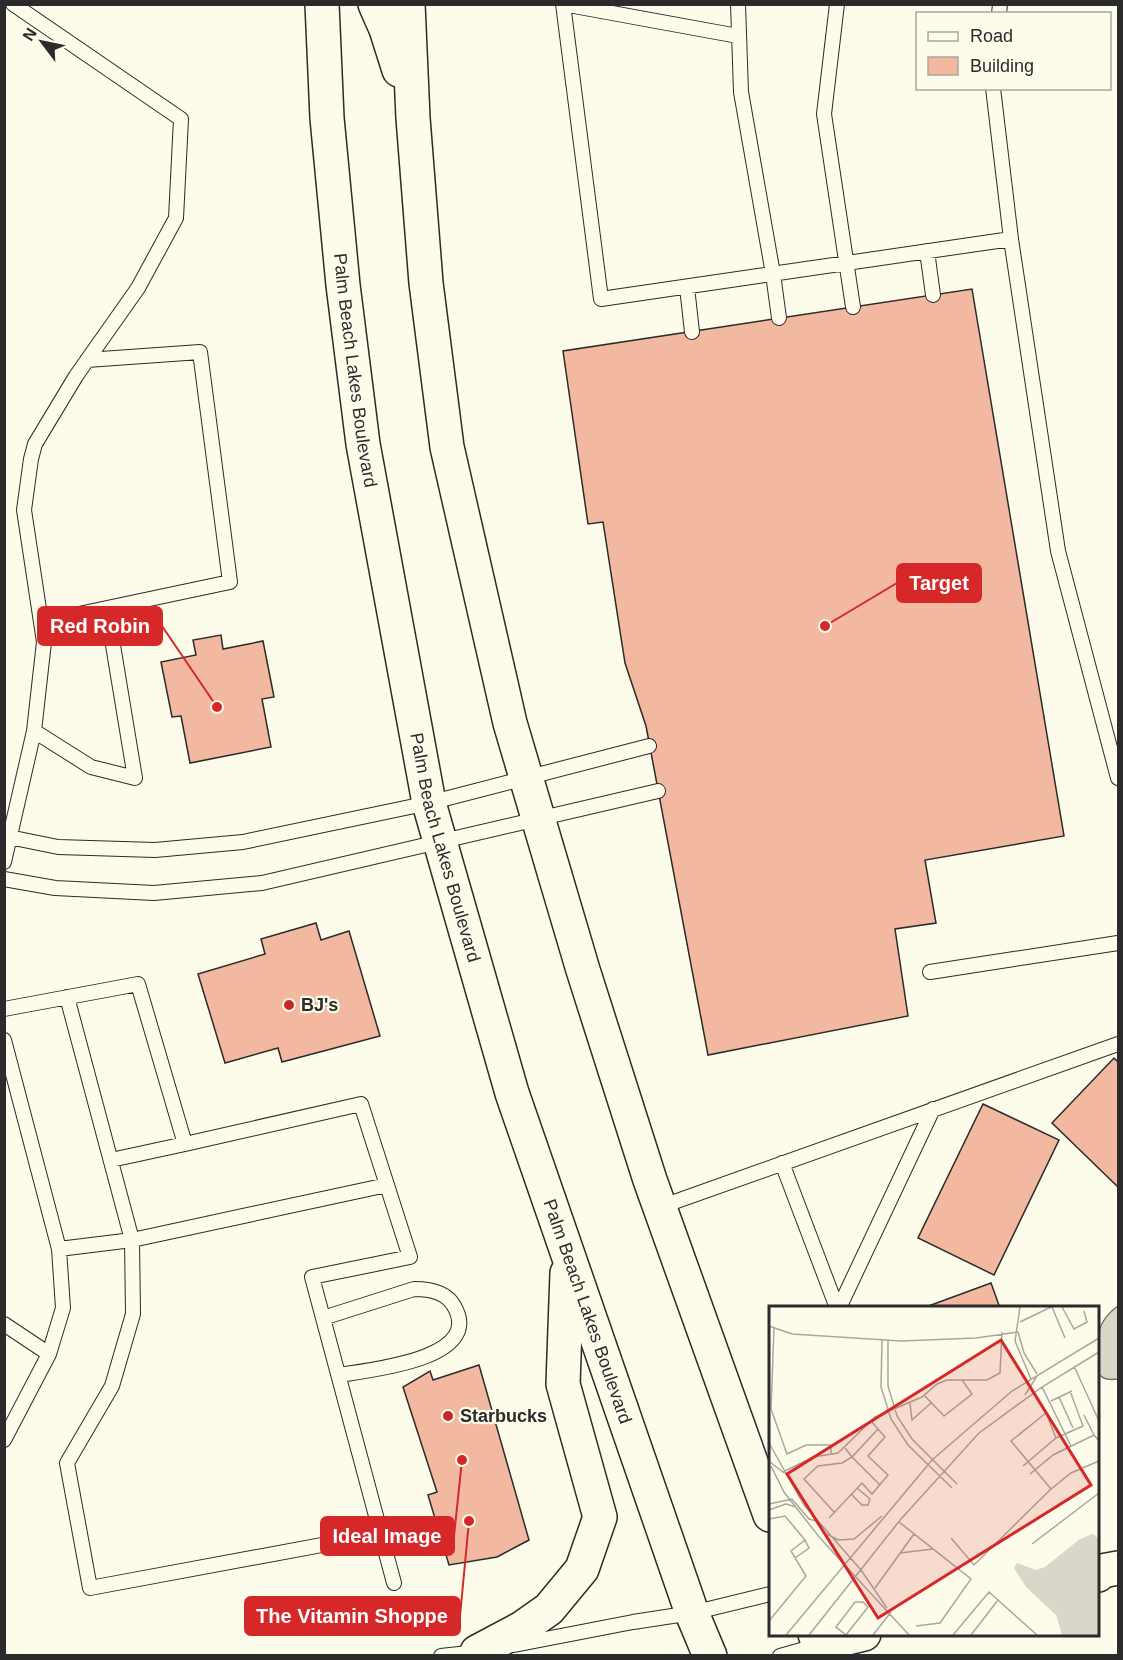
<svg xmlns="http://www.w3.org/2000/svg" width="1123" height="1660" font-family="Arial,sans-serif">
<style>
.water{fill:#d8d7c9;stroke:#74746e;stroke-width:1.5}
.building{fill:#f2b8a0;stroke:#2b2b2b;stroke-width:1.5}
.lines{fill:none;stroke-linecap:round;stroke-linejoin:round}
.lane-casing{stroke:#2b2b2b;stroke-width:16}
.secondary-casing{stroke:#2b2b2b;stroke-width:36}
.primary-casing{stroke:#2b2b2b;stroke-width:36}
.lane{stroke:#fdfbea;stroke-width:14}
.secondary{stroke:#fdfbea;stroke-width:33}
.primary{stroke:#fdfbea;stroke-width:33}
.poi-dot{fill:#c62828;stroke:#fdfbea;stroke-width:2}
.labels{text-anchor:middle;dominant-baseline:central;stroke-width:4.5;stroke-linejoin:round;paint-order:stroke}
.street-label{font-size:18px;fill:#2b2b2b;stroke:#fdfbea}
.poi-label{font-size:18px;font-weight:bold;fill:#2b2b2b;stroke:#fdfbea;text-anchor:start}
.inset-road{fill:none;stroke:#a9a89e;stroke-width:1.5}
.view{fill:#d62828;fill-opacity:0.15;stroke:#d62828;stroke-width:3}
.inset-edge{fill:none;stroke:#2b2b2b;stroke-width:3}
.leader{fill:none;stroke:#d62828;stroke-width:2}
.callout-dot{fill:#d62828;stroke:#fdfbea;stroke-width:2}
.callout{fill:#d62828;stroke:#d62828;stroke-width:2}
.callout-label{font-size:20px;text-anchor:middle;font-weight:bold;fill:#fff}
</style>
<rect width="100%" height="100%" fill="#fdfbea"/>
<path class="water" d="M 1118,1306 L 1118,1379 C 1110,1380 1103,1380 1098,1373 C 1097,1345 1092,1324 1118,1306 Z"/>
<path class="building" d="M 972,289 L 1064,836 L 925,860 L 936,923 L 895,929 L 908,1016 L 708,1055 L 646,726 L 625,663 L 603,522 L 588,524 L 563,351 Z
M 221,635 L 223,649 L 263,641 L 274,697 L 262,699 L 271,747 L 190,763 L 181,716 L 172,717 L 161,662 L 196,655 L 193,640 Z
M 316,923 L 321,940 L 349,931 L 380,1036 L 282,1062 L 278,1048 L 225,1063 L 198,974 L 265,954 L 261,939 Z
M 1114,1058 L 1118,1062 L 1118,1187 L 1052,1123 Z
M 983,1104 L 1059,1140 L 994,1275 L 918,1238 Z
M 991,1283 L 1000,1308 L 923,1308 Z
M 479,1365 L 529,1540 L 497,1557 L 449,1565 L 428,1495 L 437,1492 L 403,1387 L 430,1371 L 433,1380 Z"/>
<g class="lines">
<defs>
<path id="lane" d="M 563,4 L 601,299 L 1011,239 L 993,88
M 563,4 L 738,36
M 738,4 L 741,92 L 773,274 L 779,318
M 837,4 L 824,114 L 853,307
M 999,14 L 1000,4
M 1011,239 L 1058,551 L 1118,778
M 927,251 L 933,295
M 687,287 L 692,332
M 41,622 L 230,582 L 200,352 L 87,360
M 34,731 L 91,767 L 135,778 L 107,609
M 4,836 L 58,847 L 155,850 L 243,842 L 429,803 L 649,746
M 4,862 L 34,731 L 44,642 L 24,510 L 31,459 L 35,444 L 76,376 L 138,288 L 176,218 L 181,119 L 13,4
M 4,879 L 55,888 L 154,893 L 262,883 L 658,791
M 930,972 L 1118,943
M 67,997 L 132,1240 L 387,1185
M 4,1009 L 138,984 L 185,1144 L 361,1104 L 410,1257 L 312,1277 L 394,1583
M 4,1040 L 59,1249 L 63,1308 L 49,1354 L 4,1440
M 111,1160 L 185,1144
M 782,1163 L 837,1308
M 660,1207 L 1118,1044
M 59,1249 L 132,1240 L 133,1314 L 112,1386 L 67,1463 L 90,1588 L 381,1534
M 839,1308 L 933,1109
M 323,1318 L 414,1289 C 428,1289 446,1291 454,1306 C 485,1359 370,1370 339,1375
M 4,1324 L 49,1354
M 514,1645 L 633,1622 L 692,1613 L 770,1594
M 441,1656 L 477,1652
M 780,1656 L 819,1645"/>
<path id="secondary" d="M 1098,1575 L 1102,1571 L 1118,1568
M 819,1645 L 864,1634"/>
<g id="primary">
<path id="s1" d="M 322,4 L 327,118 L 343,285 L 363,444 L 429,803 L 512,1093 L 692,1613 L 710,1656"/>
<path d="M 375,4 L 386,29 L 399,70"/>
<path d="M 408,4 L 413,118 L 426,283 L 447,447 L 510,723 L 583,970 L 650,1180 L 770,1515"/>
<path d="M 815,1634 L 823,1656"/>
<path d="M 477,1652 L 522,1628 L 549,1609 L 582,1569 L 600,1517 L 563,1384 L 567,1273"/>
</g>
</defs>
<use href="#lane" class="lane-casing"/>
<use href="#secondary" class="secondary-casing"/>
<use href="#primary" class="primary-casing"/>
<use href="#lane" class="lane"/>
<use href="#secondary" class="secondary"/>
<use href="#primary" class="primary"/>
</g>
<g class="poi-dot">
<circle cx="289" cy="1005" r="6"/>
<circle cx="448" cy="1416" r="6"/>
</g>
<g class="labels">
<g class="street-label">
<text stroke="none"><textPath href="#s1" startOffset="368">Palm Beach Lakes Boulevard</textPath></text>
<text stroke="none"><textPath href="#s1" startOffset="854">Palm Beach Lakes Boulevard</textPath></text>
<text stroke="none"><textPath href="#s1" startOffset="1340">Palm Beach Lakes Boulevard</textPath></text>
</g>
<g class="poi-label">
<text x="301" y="1005">BJ's</text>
<text x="460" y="1416">Starbucks</text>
</g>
</g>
<g transform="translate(769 1306)">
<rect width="330" height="330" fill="#fdfbea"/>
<path d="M 324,228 L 330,233 L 330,329 L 293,329 L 287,309 L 257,281 L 245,262 L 248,257 L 267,264 L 276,261 L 311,233 Z" fill="#d8d7c9"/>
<path class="inset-road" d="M 251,1 L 246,35 L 262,73M 283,1 L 296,32M 293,1 L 305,23 L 318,16 L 315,5M 251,16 L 282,1M 0,20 L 23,28 L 132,35 L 207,32 L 249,26M 5,22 L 2,103 L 18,148 L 37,139 L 62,139 L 62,149M 249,26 L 255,47 L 268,68M 113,34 L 112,81 L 122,113 L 139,139 L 183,182M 119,34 L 119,80 L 128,110 L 143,133 L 188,178M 305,60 L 330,115M 273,81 L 302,140M 155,89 L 175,110 L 203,88 L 193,74M 256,89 L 268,70M 290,91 L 304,122M 282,95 L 303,85M 141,97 L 143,114 L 162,97M 315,109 L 325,129M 109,123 L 83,151 L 111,179M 287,132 L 277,107 L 242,135 L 282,183 L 302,167 L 330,155M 0,137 L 35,199 L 92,264 L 118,302M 1,156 L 14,166 L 44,151 L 69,147 L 106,111 L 153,91 L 168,78 L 178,74 L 218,74 L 231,67 L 233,26M 2,160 L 15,186 L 51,232 L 140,329M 254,160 L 287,132 L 314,120 L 301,85M 261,168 L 284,149 L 325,129 L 330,135M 82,188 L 93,199 L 99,199 L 101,193 L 88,182M 0,198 L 23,193 L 40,213 L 47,215M 0,204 L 17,198 L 27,201M 65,206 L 35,173 L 49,160 L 73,157 L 83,151 L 76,142M 60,212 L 93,177 L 103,188 L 119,169 L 99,150 L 116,131 L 102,115M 0,213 L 16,210 L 36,234 L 22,245 L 37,270 L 0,315M 130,216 L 202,273 L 171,317 L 147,320M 58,228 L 69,234 L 85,233 L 113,210M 182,232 L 205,259 L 282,183M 263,238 L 330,187M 131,247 L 164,243M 26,252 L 40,242 L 36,234M 106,282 L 145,228M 17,329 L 163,154 L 243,85 L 330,32M 40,329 L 132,213 L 210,127 L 273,81 L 330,46M 77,329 L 99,301 L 94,296 L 86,296 L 67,321 L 77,329 L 78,329M 104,329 L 122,306M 184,329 L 220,286 L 268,329M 202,329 L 229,294"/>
<path class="view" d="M 232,34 L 322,179 L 109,312 L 18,168 Z"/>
<rect width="330" height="330" class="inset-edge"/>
</g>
<path class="leader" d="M825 626L897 583M217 707L162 626M462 1460L454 1536M469 1521L460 1616"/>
<g class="callout-dot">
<circle cx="825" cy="626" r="6"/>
<circle cx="217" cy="707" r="6"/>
<circle cx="462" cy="1460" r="6"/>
<circle cx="469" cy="1521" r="6"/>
</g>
<g class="callout">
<rect x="897" y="564" width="84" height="38" rx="6"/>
<rect x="38" y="607" width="124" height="38" rx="6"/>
<rect x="321" y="1517" width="133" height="38" rx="6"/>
<rect x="245" y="1597" width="215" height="38" rx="6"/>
</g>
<g class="callout-label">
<text x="939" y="590">Target</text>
<text x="100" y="633">Red Robin</text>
<text x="387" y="1543">Ideal Image</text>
<text x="352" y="1623">The Vitamin Shoppe</text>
</g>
<rect width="1123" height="1660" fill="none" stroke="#2b2b2b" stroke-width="12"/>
<rect x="916" y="12" width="195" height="78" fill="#fdfbea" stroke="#a9a89e" stroke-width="1.5"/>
<rect x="928" y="32" width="30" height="9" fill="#fdfbea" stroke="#a9a89e" stroke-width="1.5"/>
<text x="970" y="42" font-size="18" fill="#2b2b2b">Road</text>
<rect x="928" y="57" width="30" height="18" fill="#f2b8a0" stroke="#a9a89e" stroke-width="1.5"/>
<text x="970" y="72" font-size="18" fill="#2b2b2b">Building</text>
<g transform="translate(42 42) rotate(302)" stroke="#fdfbea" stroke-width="4.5" paint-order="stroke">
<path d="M0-4.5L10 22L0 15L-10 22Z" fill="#2b2b2b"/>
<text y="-9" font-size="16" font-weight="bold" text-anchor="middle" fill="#2b2b2b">N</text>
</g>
</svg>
